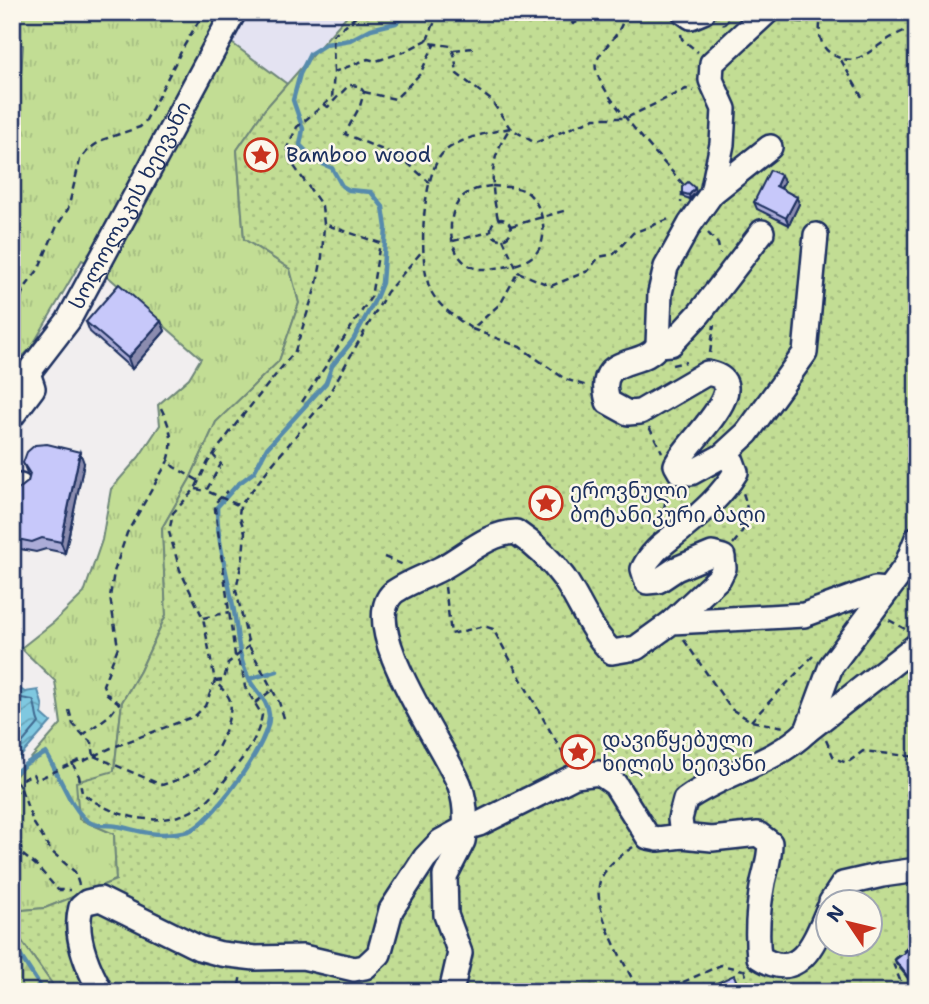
<svg xmlns="http://www.w3.org/2000/svg" width="929" height="1004" font-family="'Shantell Sans','Noto Sans Georgian',sans-serif">
<style>
.built{fill:#e4e3f2}
.grass{fill:url(#grass-tufts);stroke:#6e8679;stroke-width:2}
.forest{fill:url(#forest-firs);stroke:#6e8679;stroke-width:2}
.park{fill:url(#park-dots);stroke:#6e8679;stroke-width:2;fill-rule:evenodd}
.water{fill:url(#water-waves);stroke:#578bac;stroke-width:2}
.lines{fill:none;stroke-linecap:round;stroke-linejoin:round}
.shore{stroke:#436c92;stroke-width:2}
.stream{stroke:#578bac;stroke-width:4.5}
.minor-casing{stroke:#1b2f5e;stroke-width:28}
.path{stroke:#1b2f5e;stroke-width:2.5;stroke-dasharray:7 5;stroke-linecap:butt}
.minor{stroke:#fbf7ec;stroke-width:23}
.path-bridge{stroke:#1b2f5e;stroke-width:2.5;stroke-dasharray:7 5;stroke-linecap:butt}
.wall{fill:#abacd7;stroke:#1b2f5e;stroke-width:2}
.shaded-wall{fill:#8b8caf;stroke:#1b2f5e;stroke-width:2}
.building{fill:#c7c8fa;stroke:#1b2f5e;stroke-width:2}
.labels{text-anchor:middle;dominant-baseline:central;stroke-width:5;stroke-linejoin:round;paint-order:stroke}
.poi-label{font-size:21px;fill:#1b2f5e;stroke:#fbf7ec;text-anchor:start}
.street-label{font-size:21px;fill:#1b2f5e;stroke:#fbf7ec}
</style>
<defs>
<pattern id="grass-tufts" width="24" height="20" patternUnits="userSpaceOnUse" patternTransform="scale(1.75)"><rect width="24" height="20" fill="#c2dd94"/><path d="M3 7l-1-3M5 7V3M7 7l1-3M15 17l-1-3M17 17v-4M19 17l1-3" fill="none" stroke="#a6be82"/></pattern>
<pattern id="forest-firs" width="22" height="20" patternUnits="userSpaceOnUse" patternTransform="scale(1.75)"><rect width="22" height="20" fill="#c2dd94"/><path d="M5 1l3.5 6h-7zM16 11l3.5 6h-7z" fill="#a6be82"/></pattern>
<pattern id="park-dots" width="8" height="8" patternUnits="userSpaceOnUse" patternTransform="scale(1.75)"><rect width="8" height="8" fill="#c2dd94"/><path d="M2 2h.1M6 6h.1" fill="none" stroke="#a6be82" stroke-width="1.8" stroke-linecap="round"/></pattern>
<pattern id="water-waves" width="16" height="10" patternUnits="userSpaceOnUse" patternTransform="scale(1.75)"><rect width="16" height="10" fill="#7fc8e0"/><path d="M0 5q4-4 8 0t8 0" fill="none" stroke="#67a3b9"/></pattern>
</defs>
<rect width="100%" height="100%" fill="#f1eeef"/>
<filter id="ink" filterUnits="userSpaceOnUse"><feTurbulence type="fractalNoise" baseFrequency=".0143" numOctaves="2"/><feDisplacementMap in="SourceGraphic" scale="14" xChannelSelector="R" yChannelSelector="G"/><feConvolveMatrix kernelMatrix="1 2 1 2 8 2 1 2 1" color-interpolation-filters="sRGB"/></filter>
<g filter="url(#ink)">
<path class="built" d="M 234,12 L 350,12 L 287,84 L 221,35 Z"/>
<path class="grass" d="M 17,12 L 234,12 L 221,35 L 287,84 L 265,109 L 237,150 L 244,239 L 290,269 L 299,303 L 279,361 L 216,422 L 190,479 L 162,528 L 166,615 L 140,671 L 122,702 L 114,771 L 80,819 L 114,834 L 116,880 L 45,908 L 12,911 L 12,780 L 61,724 L 55,681 L 21,648 L 54,622 L 84,593 L 102,540 L 111,489 L 139,457 L 160,425 L 158,405 L 189,378 L 201,358 L 97,267 L 82,260 L 31,348 L 12,367 L 12,83 L 21,75 L 23,45 L 12,40 L 12,18 Z"/>
<path class="forest" d="M 12,927 L 58,992 L 12,992 Z"/>
<path class="park" d="M 350,12 L 917,12 L 917,992 L 58,992 L 12,927 L 12,911 L 45,908 L 116,880 L 114,834 L 79,819 L 76,782 L 114,771 L 122,702 L 140,671 L 166,615 L 162,528 L 190,479 L 216,422 L 279,361 L 299,303 L 290,269 L 244,239 L 237,150 L 265,109 ZM 828,902 L 870,902 L 870,944 L 828,944 Z"/>
<path class="water" d="M 12,684 L 25,692 L 38,690 L 43,707 L 42,714 L 51,722 L 12,766 Z"/>
<g class="lines">
<path class="shore" d="M 12,694 L 21,698 L 33,700 C 37,708 35,715 39,723 L 12,755"/>
<path class="stream" d="M 249,679 L 277,671
M 12,775 L 27,763 L 46,753 C 57,770 73,815 91,823 C 99,827 108,824 117,826 C 133,829 147,835 164,834 C 174,833 185,834 195,828 C 217,814 271,741 269,715 C 268,699 255,692 249,679 C 237,656 238,630 233,606 C 227,573 217,541 217,507 L 237,485 L 254,472 L 267,448 L 326,383 L 332,366 L 353,340 L 376,298 L 382,283 L 386,228 L 383,207 L 371,192 L 349,190 L 342,186 L 332,168 L 316,161 L 300,145 L 303,129 L 293,100 L 300,74 L 310,54 L 326,44 L 350,40 L 371,29 L 396,23 L 409,12
M 12,943 L 44,992"/>
<defs>
<g id="minor">
<path d="M 684,12 L 691,17 L 703,12"/>
<path d="M 712,193 L 722,144 L 724,109 L 711,80 L 712,63 L 767,12"/>
<path d="M 658,345 L 671,344 L 699,314 L 762,232"/>
<path id="s1" d="M 12,388 L 28,373 L 68,321 L 234,12"/>
<path d="M 12,416 L 33,388 L 28,373"/>
<path d="M 722,456 L 747,433 L 805,353 L 816,235"/>
<path d="M 12,491 L 20,486"/>
<path d="M 672,622 L 719,578 L 724,568 L 723,557 L 712,554 L 676,569 L 658,581 L 647,582 L 643,569 C 652,550 666,542 682,529 C 703,512 722,495 736,472 L 732,461 L 722,456 L 691,473 L 680,472 L 676,465 C 684,444 761,381 707,373 L 640,412 L 628,413 L 608,402 C 594,352 644,370 658,345 L 660,293 L 666,267 L 690,224 L 712,193 L 770,147"/>
<path d="M 807,731 L 831,666 L 906,566 L 917,538"/>
<path d="M 682,836 L 712,839 L 758,834 L 770,843 C 770,857 766,869 763,882 C 758,908 756,931 759,957 C 800,984 815,941 828,910"/>
<path d="M 831,902 L 843,884 L 882,875 L 917,870"/>
<path d="M 101,992 C 87,967 73,935 81,907 L 87,902 L 100,899 L 199,948 L 221,954 L 255,958 L 303,957 L 354,969 L 365,967 L 379,954 L 391,910 L 425,858 L 441,841 L 465,828 C 466,814 465,800 460,786 C 447,750 356,627 393,593 C 404,584 427,576 440,569 C 465,556 487,533 516,532 C 534,544 551,560 564,578 C 581,603 590,631 612,652 L 636,648 L 672,622 L 804,615 L 875,589 L 886,590"/>
<path d="M 451,992 L 460,953 L 446,915 L 445,876 L 463,841 L 465,828 L 479,824 L 575,776 L 599,773 L 615,784 L 648,837 L 658,839 L 682,836 L 680,819 L 685,800 C 724,772 772,765 807,731 L 917,645"/>
</g>
</defs>
<use href="#minor" class="minor-casing"/>
<path class="path" d="M 439,12 L 427,40 L 430,43 L 451,46 L 455,57 L 457,74 L 491,100 L 510,128 L 535,143 L 595,118 L 626,118 L 686,89 L 694,91
M 565,12 L 573,24 L 601,12
M 625,12 C 621,39 602,45 596,63 C 589,84 666,164 683,184 L 681,203
M 822,12 C 819,25 817,43 829,52 C 854,70 866,53 887,40 C 896,34 907,30 917,25
M 785,16 C 800,25 809,24 822,12
M 723,25 L 736,13
M 681,34 L 682,39 L 698,52
M 454,50 L 474,48
M 841,60 L 862,97
M 334,72 L 333,35 L 362,12
M 364,92 L 395,99 L 420,74 L 435,43
M 324,105 L 328,107 L 349,85 L 359,86 L 364,92 L 360,106 L 345,134 L 402,158 L 430,183
M 510,128 C 489,133 461,137 444,152 C 421,173 417,267 432,293 C 441,309 458,319 472,329 L 501,303 L 518,272
M 492,186 C 501,187 514,186 523,190 C 542,199 550,236 537,252 C 528,262 516,265 503,267 C 494,268 480,271 472,267 C 446,256 444,209 466,194 C 473,189 483,187 492,186 Z
M491 229a10 10 0 1 1 20 0a10 10 0 1 1-20 0Z
M 498,219 C 490,183 489,159 510,128
M 511,226 L 567,210
M 708,233 L 718,244 L 720,254
M 503,239 L 518,272 L 551,286 L 588,271 L 599,257 L 614,254 L 633,233 L 669,219
M 453,241 L 490,232
M 12,319 L 24,289 L 38,270 L 57,226 L 68,209 L 80,160 L 89,149 L 102,140 L 140,127 L 145,122 L 184,46 L 204,12
M 472,329 L 520,347 L 565,379 L 587,386
M 710,353 L 714,325
M 672,365 L 686,362
M 302,402 L 371,297 L 380,243 L 324,224
M 161,408 C 170,426 175,442 168,461 L 174,467 L 199,481
M 649,427 L 662,452
M 196,489 L 206,491 L 221,464 L 213,455
M 662,520 L 668,486
M 733,544 C 747,527 751,515 743,493
M 384,557 L 404,565
M 445,587 L 451,634 L 484,626 L 493,629 L 567,761
M 203,618 L 230,612
M 889,620 L 905,629
M 684,640 L 731,709 L 751,721 L 784,727
M 215,681 L 224,680 L 228,663 L 249,646
M 255,703 L 272,690
M 69,710 L 73,724 L 83,735
M 284,718 L 279,702 L 249,646 L 236,590 L 243,556 L 245,532 L 239,515 L 240,506 L 266,472 L 326,399 L 387,292 L 424,249
M 751,721 L 813,656
M 826,740 L 834,758 L 847,763 L 863,751 L 917,757
M 94,756 L 92,743 L 83,735 L 110,715 L 119,703 L 107,694 L 103,685 L 118,647 L 110,597 L 114,572 L 127,533 L 168,461
M 94,756 L 162,785 C 197,774 216,763 227,725 C 229,716 233,707 229,698 C 226,692 219,686 215,681
M 72,763 L 79,776 L 82,793 C 113,817 157,829 194,810 C 207,804 220,786 229,775 C 244,757 258,739 262,715 L 245,687 L 242,669 L 235,655 L 215,509 L 216,502 L 227,491
M 21,789 L 33,822 L 51,851 L 75,872 L 79,885
M 12,794 L 21,789 L 17,782 L 33,774 L 36,780 L 82,759 L 84,761 L 111,748 L 195,716 L 205,706 L 215,681 L 203,618 L 180,570 L 169,532 L 173,513 L 195,489 L 208,462 L 236,424 L 295,351 L 317,283 L 322,257 L 324,224 L 322,206 L 289,159 L 287,148 L 297,127 L 332,98 L 334,72 L 368,59 L 376,61 L 404,52 L 427,40
M 12,834 L 18,839 L 23,855 L 37,866 L 58,890 L 70,890
M 633,847 C 620,856 606,865 600,881 C 591,910 626,965 639,992
M 744,969 L 751,992
M 239,985 L 241,974
M 661,992 L 721,965 L 743,970
M 905,992 L 892,961 L 917,940"/>
<use href="#minor" class="minor"/>
<path class="path-bridge" d="M 209,492 L 240,506"/>
</g>
<path class="wall" d="M 784,182 L 781,189 L 799,204 L 789,225 L 757,209 L 754,202 Z
M 696,192 L 690,199 L 684,197 L 682,193 Z
M 161,321 L 165,331 L 132,369 L 90,332 L 86,322 Z
M 23,463 L 84,463 L 65,553 L 46,549 L 36,552 L 15,548 L 12,546 L 12,493 L 15,492 L 28,482 L 29,478 Z
M 917,943 L 917,990 L 896,963 L 895,960 Z"/>
<path class="shaded-wall" d="M 781,175 L 784,182 L 778,193 L 776,186 Z
M 695,188 L 696,192 L 690,199 L 689,195 Z
M 797,197 L 799,204 L 789,225 L 786,218 Z
M 161,321 L 165,331 L 132,369 L 128,358 Z
M 80,452 L 84,463 L 65,553 L 61,542 Z"/>
<path class="building" d="M 770,170 L 781,175 L 776,186 L 797,197 L 786,218 L 754,202 Z
M 688,182 L 695,188 L 689,195 L 682,193 L 682,187 Z
M 119,284 L 161,321 L 128,358 L 86,322 Z
M 47,444 L 80,452 L 61,542 L 42,538 L 32,542 L 12,538 L 12,493 L 15,492 L 28,482 L 30,474 L 23,463 L 27,452 L 35,445 Z
M 917,943 L 916,963 L 917,988 L 895,960 Z
M 734,975 L 739,988 L 731,992 L 689,992 L 701,987 L 702,990 Z"/>
</g>
<defs>
<symbol id="sight-ring" viewBox="-11 -11 22 22"><circle r="9.5" fill="#fbf7ec" stroke="#c8321e" stroke-width="1.5"/><path d="M0-6L1.8-2.2L6-1.7L2.9 1.2L3.7 5.4L0 3.3L-3.7 5.4L-2.9 1.2L-6-1.7L-1.8-2.2Z" fill="#c8321e"/></symbol>
</defs>
<g fill-rule="evenodd">
<use href="#sight-ring" x="242" y="136" width="38" height="38"/>
<use href="#sight-ring" x="527" y="484" width="38" height="38"/>
<use href="#sight-ring" x="559" y="733" width="38" height="38"/>
</g>
<g class="labels">
<g class="poi-label">
<text x="286" y="155">Bamboo wood</text>
<text x="570" y="491">ეროვნული<tspan x="570" dy="24">ბოტანიკური ბაღი</tspan></text>
<text x="602" y="740">დავიწყებული<tspan x="602" dy="24">ხილის ხეივანი</tspan></text>
</g>
<g class="street-label">
<text stroke="none"><textPath href="#s1" startOffset="219">სოლოლაკის ხეივანი</textPath></text>
</g>
</g>
<rect width="929" height="1004" fill="none" stroke="#fbf7ec" stroke-width="42"/>
<rect x="21" y="21" width="887" height="962" fill="none" stroke="#1b2f5e" stroke-width="2.5" filter="url(#ink)"/>
<g transform="translate(849 923) rotate(305)"><circle r="33" fill="#fbf7ec" stroke="#a1a7b3" stroke-width="2"/>
<path d="M0-5L12 26L0 18L-12 26Z" fill="#c8321e"/>
<text y="-10" font-size="19" font-weight="bold" text-anchor="middle" fill="#1b2f5e">N</text>
</g>
</svg>
